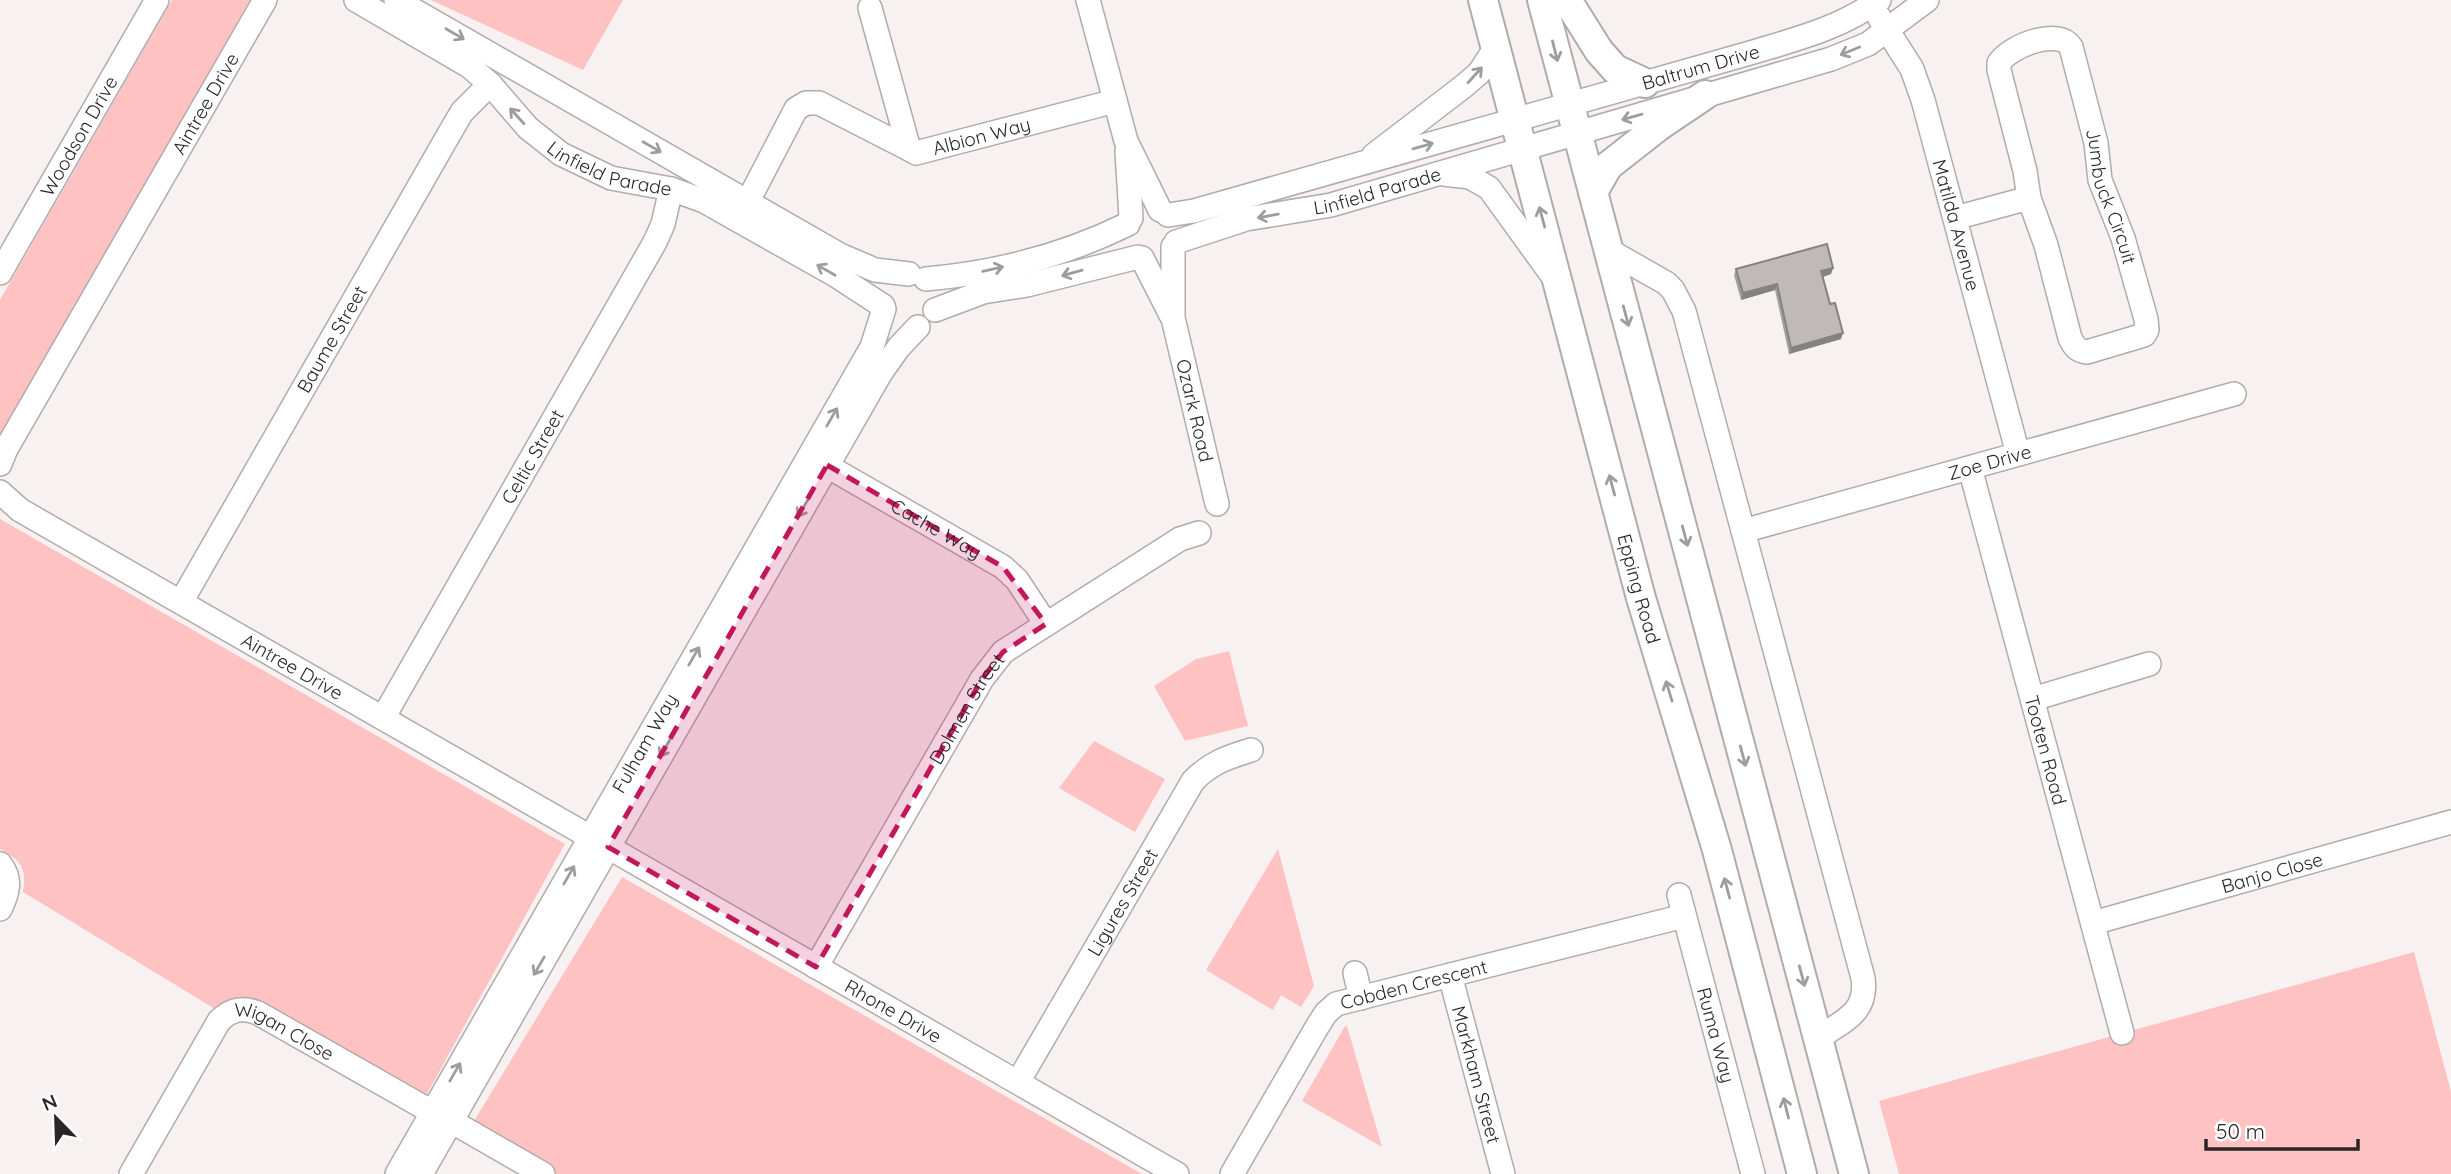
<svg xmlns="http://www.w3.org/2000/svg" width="2451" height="1174" font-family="Quicksand,sans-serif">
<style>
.green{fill:#ffc2c2}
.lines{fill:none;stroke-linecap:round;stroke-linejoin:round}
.minor-casing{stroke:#b1abab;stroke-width:26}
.major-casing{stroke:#b1abab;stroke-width:32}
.minor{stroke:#fff;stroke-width:23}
.major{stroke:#fff;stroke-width:28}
.wall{fill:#a49f9f}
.shaded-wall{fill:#868282}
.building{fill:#bfb9b9;stroke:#868282;stroke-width:2}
.oneway{stroke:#9e9d9d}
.marked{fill:#c2185b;fill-opacity:0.2;stroke:#c2185b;stroke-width:5;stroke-dasharray:14 9;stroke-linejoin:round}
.labels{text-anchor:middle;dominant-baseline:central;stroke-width:6;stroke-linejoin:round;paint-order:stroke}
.street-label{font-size:19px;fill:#282626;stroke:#fff}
</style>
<rect width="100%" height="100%" fill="#f8f1f1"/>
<path class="green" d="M 172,0 L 250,0 L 0,439 L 0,300 Z
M 431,0 L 623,0 L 583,70 Z
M 0,519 L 565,844 L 424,1099 L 232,1004 L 215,1009 L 23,892 C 27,867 21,861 0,849 Z
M 1229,651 L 1248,726 L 1185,741 L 1154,686 L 1196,659 Z
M 1094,741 L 1165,779 L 1135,832 L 1059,788 Z
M 1278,849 L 1314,986 L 1301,1007 L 1281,995 L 1273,1010 L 1206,970 Z
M 622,877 L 1142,1174 L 552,1174 L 471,1126 Z
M 2414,952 L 2451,1092 L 2451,1174 L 1899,1174 L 1879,1101 Z
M 1345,1026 L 1347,1026 L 1382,1147 L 1302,1101 Z"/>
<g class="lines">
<defs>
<g id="minor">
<path id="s1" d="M 356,0 L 469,66 L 490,84 L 528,128 L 561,154 L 611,178 L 671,189 L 704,201 L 837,276 L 883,306"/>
<path d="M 396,0 L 840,255 L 875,270 L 909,274"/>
<path d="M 1088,0 L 1126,141 L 1160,210"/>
<path id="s2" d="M 870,8 L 909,149 L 916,153 L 1115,101"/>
<path id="s3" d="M 1879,17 L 1912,69 L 1923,100 L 2018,454"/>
<path d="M 1127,151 L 1131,218"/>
<path d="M 1374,155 L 1464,86 L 1479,73 L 1496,47"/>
<path d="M 1444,174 L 1470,177 L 1489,188 L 1552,275"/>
<path d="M 747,203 L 796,109 L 806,103 L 819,103 L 909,149"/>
<path id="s4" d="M 1168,215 L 1194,211 L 1757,51 C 1800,38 1842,27 1879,0"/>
<path id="s5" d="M 1955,218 L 2029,198 L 2025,171 L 1999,70 L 1999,63 C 2010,46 2058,27 2071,47 L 2096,143 L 2100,180 L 2123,238 L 2146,319 L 2147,330 L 2144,335 L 2087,352 C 2077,351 2074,346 2070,338 L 2046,245 L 2029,198"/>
<path id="s6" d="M 1176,242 L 1246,219 L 1331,205 L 1831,59 L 1868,44 L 1927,0"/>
<path id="s7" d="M 1173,247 L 1173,318 L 1217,504"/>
<path d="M 1608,250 L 1666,283 L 1673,290 L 1684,311 L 1863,978 C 1868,1013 1843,1021 1818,1038"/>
<path d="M 1142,258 L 1171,315"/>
<path id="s8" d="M 0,273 L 157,0"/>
<path d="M 926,279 C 995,273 1065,255 1128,224"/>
<path d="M 935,310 L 983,292 L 1027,285 L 1138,257"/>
<path id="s9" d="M 815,459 L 1003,567 L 1017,580 L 1046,624"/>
<path id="s10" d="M 0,464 L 6,449 L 265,0"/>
<path id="s11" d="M 1970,468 L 2122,1033"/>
<path id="s12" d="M 0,492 L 20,510 L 590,837"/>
<path id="s13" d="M 1743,531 L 2234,394"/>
<path id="s14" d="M 181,602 L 452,129 L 462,112 L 490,84"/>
<path d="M 2033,699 L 2149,664"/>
<path id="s15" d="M 383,718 L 655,242 L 663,224 L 671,189"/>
<path id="s16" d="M 608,847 L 1177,1174"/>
<path d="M 0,864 C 12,879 8,893 0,909"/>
<path id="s17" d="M 1679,895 L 1753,1174"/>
<path id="s18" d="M 2093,923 L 2451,822"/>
<path id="s19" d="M 816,967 L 982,679 L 1003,652 L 1180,539 L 1199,533"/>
<path d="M 1355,973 L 1361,998"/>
<path id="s20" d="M 1450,975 L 1503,1174"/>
<path id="s21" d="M 1018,1082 L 1193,781 C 1210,763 1228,757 1251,750"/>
<path d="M 451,1121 L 543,1174"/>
<path id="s22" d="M 131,1174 L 219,1021 C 231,1009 243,1007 258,1013 L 432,1112"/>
<path id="s23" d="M 397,1174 L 872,347 L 884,309"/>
<path d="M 421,1174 L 880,374 L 899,347 L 918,327"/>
<path id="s24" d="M 1232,1174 L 1317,1027 L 1326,1013 L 1336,1004 L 1684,916"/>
</g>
<g id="major">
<path id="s25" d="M 1483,0 L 1641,598 L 1717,850 L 1802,1174"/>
<path d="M 1542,0 L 1854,1174"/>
<path d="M 1567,0 L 1599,51 L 1615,69 L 1645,83"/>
<path d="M 1593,192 L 1608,166 L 1659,126 L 1705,95"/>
</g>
</defs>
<use href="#minor" class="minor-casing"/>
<use href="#major" class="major-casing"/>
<use href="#minor" class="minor"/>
<use href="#major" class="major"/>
</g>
<path class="wall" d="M 1833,268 L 1831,274 L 1823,277 L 1841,339 L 1789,354 L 1775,290 L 1741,300 L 1734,275 L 1736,269 Z"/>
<path class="shaded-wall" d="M 1833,268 L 1831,274 L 1819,278 L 1821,271 Z
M 1777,284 L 1775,290 L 1741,300 L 1743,293 Z
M 1843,333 L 1841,339 L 1789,354 L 1791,348 Z"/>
<path class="building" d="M 1827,244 L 1833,268 L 1821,271 L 1830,304 L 1835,303 L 1843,333 L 1791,348 L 1777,284 L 1743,293 L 1736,269 Z"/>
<defs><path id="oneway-shaft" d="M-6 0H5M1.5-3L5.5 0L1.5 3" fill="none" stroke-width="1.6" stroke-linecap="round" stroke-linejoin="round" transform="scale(1.75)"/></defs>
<g class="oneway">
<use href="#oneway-shaft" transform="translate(455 34) rotate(30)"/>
<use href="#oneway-shaft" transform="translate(1555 51) rotate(76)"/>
<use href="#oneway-shaft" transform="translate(1850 51) rotate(158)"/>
<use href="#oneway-shaft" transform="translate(1475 75) rotate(-48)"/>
<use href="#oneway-shaft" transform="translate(517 116) rotate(-132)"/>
<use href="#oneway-shaft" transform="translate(1632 117) rotate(164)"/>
<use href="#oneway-shaft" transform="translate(1423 146) rotate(-16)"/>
<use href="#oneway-shaft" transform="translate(652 147) rotate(30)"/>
<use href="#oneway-shaft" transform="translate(1268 216) rotate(170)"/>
<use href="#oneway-shaft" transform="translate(1542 217) rotate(-105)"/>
<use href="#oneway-shaft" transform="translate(993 269) rotate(-13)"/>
<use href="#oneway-shaft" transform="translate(826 270) rotate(-150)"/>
<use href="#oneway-shaft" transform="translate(1072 273) rotate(164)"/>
<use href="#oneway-shaft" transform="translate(1626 316) rotate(75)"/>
<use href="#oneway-shaft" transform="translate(832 417) rotate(-60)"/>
<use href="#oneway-shaft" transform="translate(1612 485) rotate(-105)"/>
<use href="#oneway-shaft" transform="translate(803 508) rotate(120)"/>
<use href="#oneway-shaft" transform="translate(1685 536) rotate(75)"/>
<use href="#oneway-shaft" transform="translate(694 656) rotate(-60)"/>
<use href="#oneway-shaft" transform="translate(1669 691) rotate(-107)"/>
<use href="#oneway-shaft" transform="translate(665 748) rotate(120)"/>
<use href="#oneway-shaft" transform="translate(1743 756) rotate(75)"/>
<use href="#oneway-shaft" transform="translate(569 875) rotate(-60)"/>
<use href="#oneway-shaft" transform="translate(1727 888) rotate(-105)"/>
<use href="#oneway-shaft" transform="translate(539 966) rotate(120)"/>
<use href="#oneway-shaft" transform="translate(1802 976) rotate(75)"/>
<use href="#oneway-shaft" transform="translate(455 1072) rotate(-60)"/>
<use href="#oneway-shaft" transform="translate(1786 1108) rotate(-104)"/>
</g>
<path class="marked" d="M 827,465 L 1003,567 L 1046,624 L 1003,652 L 982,679 L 816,967 L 608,847 Z"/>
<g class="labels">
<g class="street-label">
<text stroke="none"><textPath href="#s4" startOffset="553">Baltrum Drive</textPath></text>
<text stroke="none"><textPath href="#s10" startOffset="415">Aintree Drive</textPath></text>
<text stroke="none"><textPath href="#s2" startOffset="222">Albion Way</textPath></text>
<text stroke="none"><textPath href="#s8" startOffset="158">Woodson Drive</textPath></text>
<text stroke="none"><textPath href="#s1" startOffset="310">Linfield Parade</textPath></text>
<text stroke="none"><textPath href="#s6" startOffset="208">Linfield Parade</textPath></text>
<text stroke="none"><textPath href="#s5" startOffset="452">Jumbuck Circuit</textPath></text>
<text stroke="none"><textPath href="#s3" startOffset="224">Matilda Avenue</textPath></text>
<text stroke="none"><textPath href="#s14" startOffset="303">Baume Street</textPath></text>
<text stroke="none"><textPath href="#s7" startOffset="166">Ozark Road</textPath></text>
<text stroke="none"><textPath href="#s15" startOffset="301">Celtic Street</textPath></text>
<text stroke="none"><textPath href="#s13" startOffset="256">Zoe Drive</textPath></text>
<text stroke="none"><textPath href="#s9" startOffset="140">Cache Way</textPath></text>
<text stroke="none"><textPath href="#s25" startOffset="609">Epping Road</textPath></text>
<text stroke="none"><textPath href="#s12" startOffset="341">Aintree Drive</textPath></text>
<text stroke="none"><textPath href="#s19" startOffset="299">Dolmen Street</textPath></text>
<text stroke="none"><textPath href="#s23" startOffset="497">Fulham Way</textPath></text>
<text stroke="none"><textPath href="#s11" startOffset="292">Tooten Road</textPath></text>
<text stroke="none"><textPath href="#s18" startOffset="186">Banjo Close</textPath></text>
<text stroke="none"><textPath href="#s21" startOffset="208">Ligures Street</textPath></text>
<text stroke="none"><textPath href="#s24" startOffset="280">Cobden Crescent</textPath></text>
<text stroke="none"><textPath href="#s16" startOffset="329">Rhone Drive</textPath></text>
<text stroke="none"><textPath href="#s17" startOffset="145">Ruma Way</textPath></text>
<text stroke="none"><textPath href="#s22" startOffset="250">Wigan Close</textPath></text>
<text stroke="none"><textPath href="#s20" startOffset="103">Markham Street</textPath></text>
</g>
</g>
<g transform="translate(56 1118) rotate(337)" stroke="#ffffff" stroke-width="5" paint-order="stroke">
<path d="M0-5L12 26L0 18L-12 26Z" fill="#282626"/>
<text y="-10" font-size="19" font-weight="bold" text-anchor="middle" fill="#282626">N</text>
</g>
<path d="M2206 1139v10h152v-10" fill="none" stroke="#282626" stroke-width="3.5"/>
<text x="2216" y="1139" font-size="21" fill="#282626" stroke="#ffffff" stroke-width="5" paint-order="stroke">50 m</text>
</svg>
